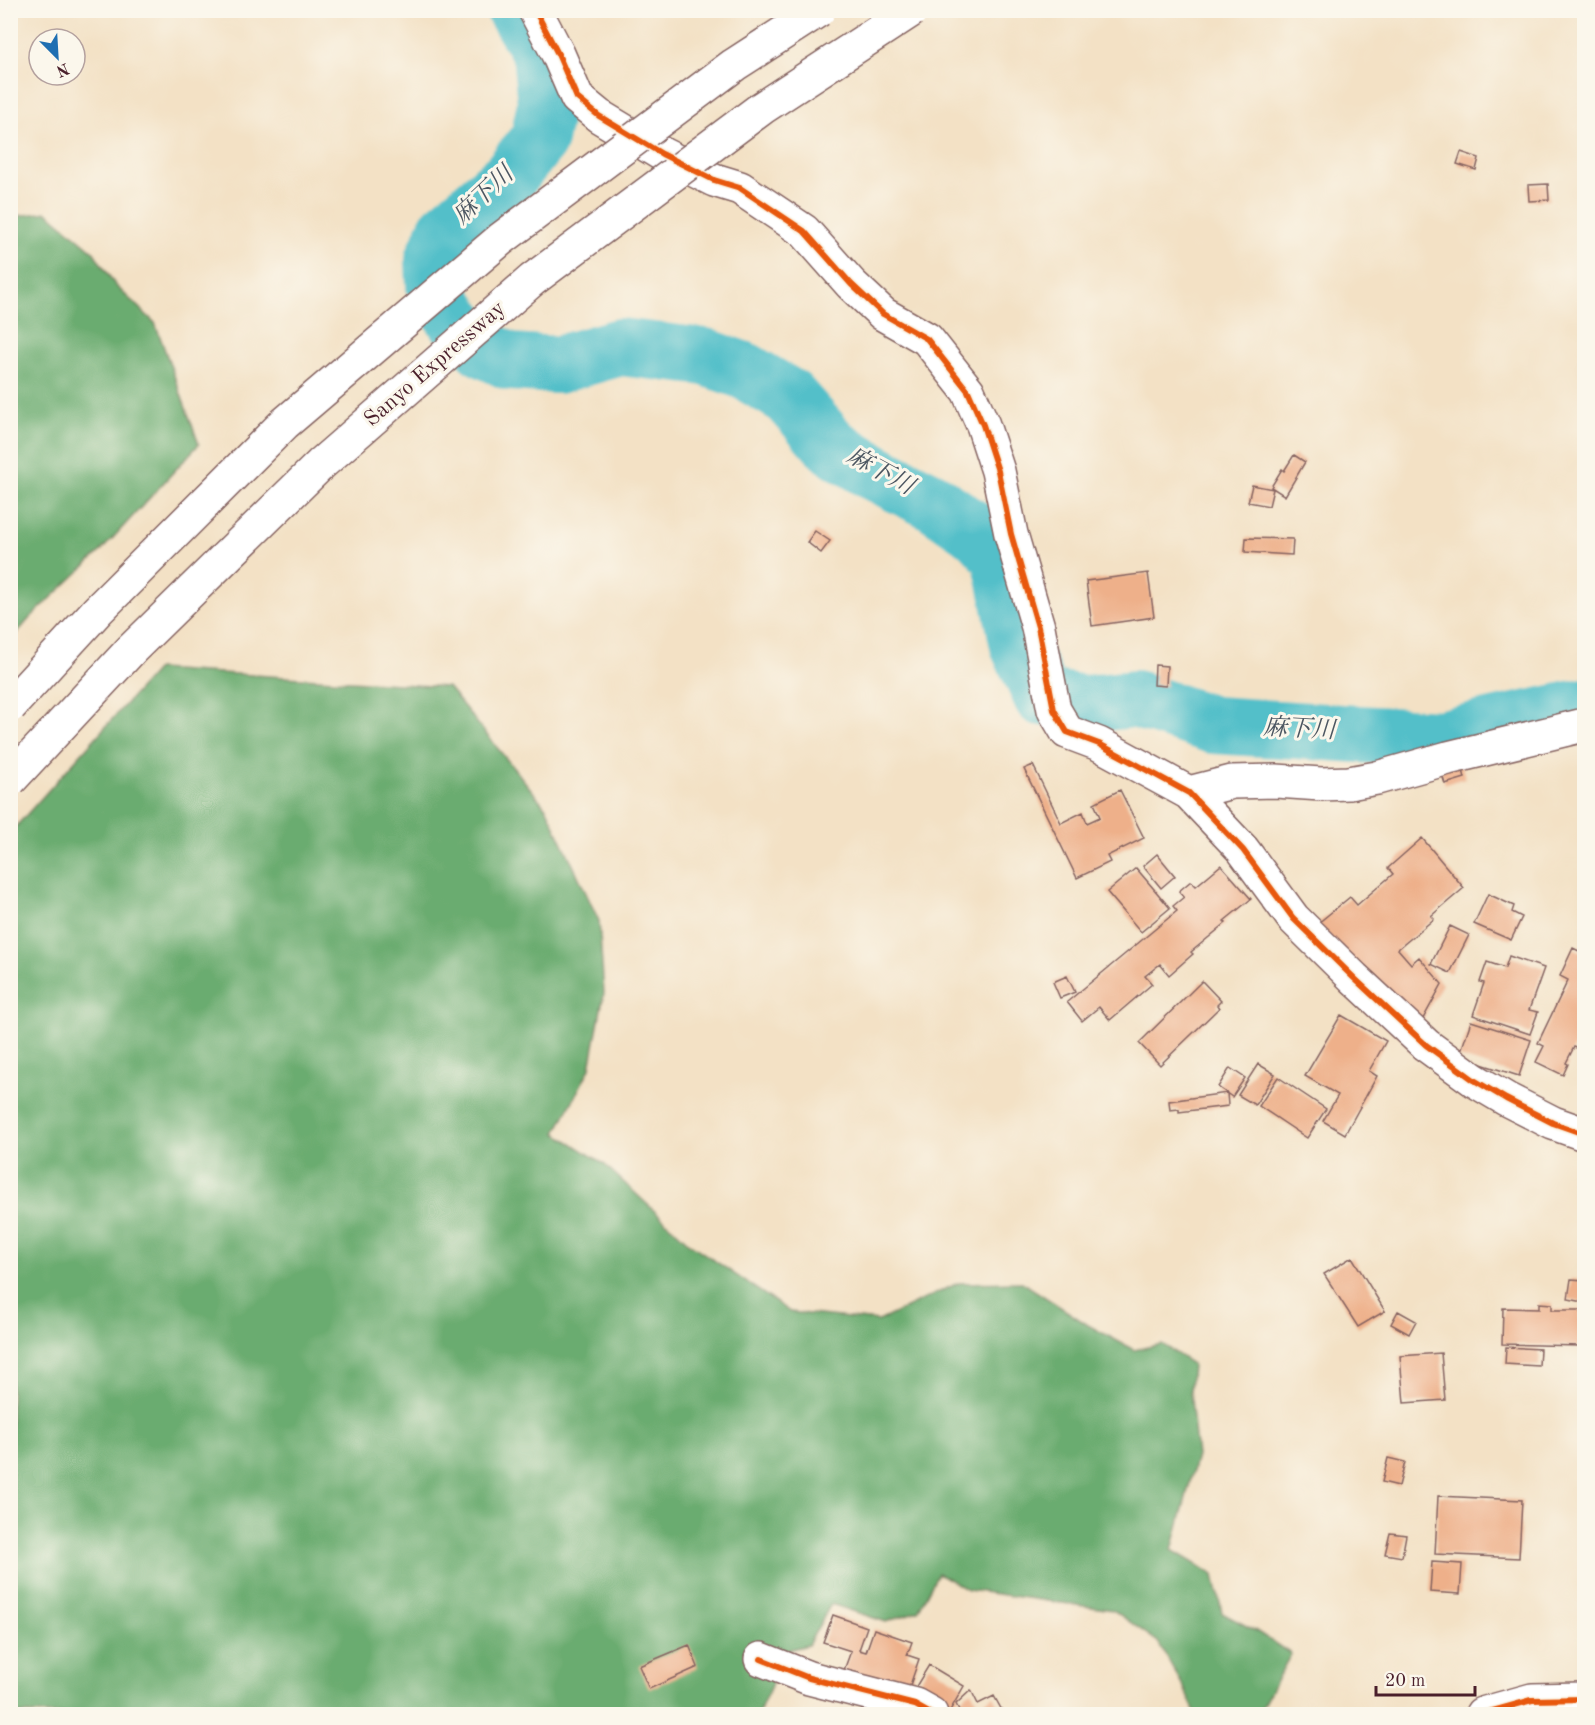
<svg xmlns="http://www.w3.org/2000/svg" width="1595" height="1725" font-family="'Old Standard TT','Noto Serif JP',serif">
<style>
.forest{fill:#6aac6f;stroke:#5a664d;stroke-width:1.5}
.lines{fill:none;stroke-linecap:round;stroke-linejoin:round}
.river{stroke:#52bfc9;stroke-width:58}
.building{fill:#eeb08a}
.minor-casing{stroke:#856361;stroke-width:36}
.minor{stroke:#fff;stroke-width:33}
.highway-bridge-casing{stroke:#856361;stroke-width:36;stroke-linecap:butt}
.highway-bridge{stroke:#fff;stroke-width:33}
.cycleway-casing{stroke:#fbf7ec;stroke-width:10}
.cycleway{stroke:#e8590c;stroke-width:6}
.labels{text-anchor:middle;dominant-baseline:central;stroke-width:6;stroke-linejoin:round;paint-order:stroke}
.street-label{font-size:22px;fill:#4a1f2b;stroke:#fbf7ec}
.water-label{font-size:24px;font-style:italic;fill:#4d5762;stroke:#fbf7ec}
</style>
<rect width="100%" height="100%" fill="#fbf7ec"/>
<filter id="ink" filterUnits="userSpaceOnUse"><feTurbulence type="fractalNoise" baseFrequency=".0167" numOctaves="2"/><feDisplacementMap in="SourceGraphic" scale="12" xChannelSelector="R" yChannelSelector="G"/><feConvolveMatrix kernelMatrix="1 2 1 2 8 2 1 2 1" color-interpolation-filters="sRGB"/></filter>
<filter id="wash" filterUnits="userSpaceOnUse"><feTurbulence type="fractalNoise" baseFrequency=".008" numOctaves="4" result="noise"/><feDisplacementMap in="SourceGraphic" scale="24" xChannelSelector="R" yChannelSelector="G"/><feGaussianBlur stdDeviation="1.35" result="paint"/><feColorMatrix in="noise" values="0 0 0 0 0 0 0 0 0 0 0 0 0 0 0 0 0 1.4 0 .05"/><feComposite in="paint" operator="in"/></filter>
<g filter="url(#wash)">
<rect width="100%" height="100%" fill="#f3e1c5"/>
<path class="forest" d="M 47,212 L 93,251 L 115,285 L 155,323 L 199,444 L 101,551 L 30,618 L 11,640 L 11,217 Z
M 157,669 L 448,687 L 547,809 L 599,921 L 604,993 L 590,1068 L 556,1133 L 603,1163 L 689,1243 L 790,1312 L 879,1321 L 958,1283 L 1022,1282 L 1088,1325 L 1134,1350 L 1162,1344 L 1192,1364 L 1190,1390 L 1197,1456 L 1172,1550 L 1214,1575 L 1222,1613 L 1256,1631 L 1291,1654 L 1258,1714 L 1196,1714 L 1184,1688 L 1158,1642 L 1113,1610 L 968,1590 L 938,1573 L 918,1611 L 886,1622 L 831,1604 L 808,1645 L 783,1651 L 771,1686 L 758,1714 L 11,1714 L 11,832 Z"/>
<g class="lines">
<path class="river" d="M 515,10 L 541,53 L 546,104 L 539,139 L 509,177 L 446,231 L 434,259 L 435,286 L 454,318 L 482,348 L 511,362 L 557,365 L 620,347 L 705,357 L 745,371 L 789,397 L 832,446 L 874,472 L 932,501 L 979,533 L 1001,557 L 1019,646 L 1042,697 L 1085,704 L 1135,699 L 1213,725 L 1439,739 L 1584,707"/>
</g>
<g id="blocks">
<path class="building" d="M 1461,152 L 1479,158 L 1476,170 L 1457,164 Z
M 1548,184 L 1549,200 L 1529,201 L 1528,185 Z
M 1294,455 L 1305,462 L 1285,496 L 1271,487 L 1282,469 L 1284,471 Z
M 1252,485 L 1273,489 L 1269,506 L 1248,502 Z
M 815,531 L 830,541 L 821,553 L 807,542 Z
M 1246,538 L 1293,539 L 1292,555 L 1245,552 Z
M 1148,573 L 1154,617 L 1092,626 L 1086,581 Z
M 1155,665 L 1167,666 L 1166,686 L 1154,685 Z
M 1461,762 L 1465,778 L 1445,784 L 1440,768 Z
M 1033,765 L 1061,823 L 1083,812 L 1087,823 L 1100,817 L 1094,803 L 1120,790 L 1144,838 L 1107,856 L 1110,862 L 1077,878 L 1024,769 Z
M 1422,838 L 1464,888 L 1431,916 L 1434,919 L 1398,949 L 1411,964 L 1419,957 L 1442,984 L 1418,1028 L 1317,924 L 1350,897 L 1357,905 L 1393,874 L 1388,868 Z
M 1157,854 L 1175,876 L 1161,888 L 1143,866 Z
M 1221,865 L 1251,899 L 1224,921 L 1226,923 L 1191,952 L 1193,954 L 1169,975 L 1160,964 L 1145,976 L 1152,984 L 1110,1020 L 1099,1007 L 1082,1021 L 1067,1002 L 1177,911 L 1173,906 L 1184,897 L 1179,891 L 1191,881 L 1196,886 Z
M 1136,868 L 1170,908 L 1141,932 L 1107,892 Z
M 1488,894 L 1514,906 L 1512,912 L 1522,917 L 1511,940 L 1474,924 Z
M 1450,926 L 1469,935 L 1450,973 L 1431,964 Z
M 1584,945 L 1584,1051 L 1574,1047 L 1566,1063 L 1568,1064 L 1563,1075 L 1536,1062 L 1544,1046 L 1538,1043 L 1568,980 L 1560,976 L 1573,948 L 1581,952 Z
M 1509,956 L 1544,968 L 1529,1010 L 1538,1012 L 1530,1034 L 1473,1015 L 1484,983 L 1480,982 L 1487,962 L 1505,968 Z
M 1067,976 L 1075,992 L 1060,998 L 1053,982 Z
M 1202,981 L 1221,1001 L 1217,1005 L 1219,1008 L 1160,1065 L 1139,1043 Z
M 1341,1015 L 1386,1041 L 1369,1071 L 1377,1076 L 1345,1134 L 1323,1121 L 1338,1095 L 1305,1076 Z
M 1471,1021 L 1531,1040 L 1519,1076 L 1459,1057 Z
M 1258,1064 L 1275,1074 L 1255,1105 L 1238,1095 Z
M 1230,1068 L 1245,1078 L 1232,1097 L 1218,1087 Z
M 1278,1077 L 1326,1109 L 1307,1138 L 1259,1106 Z
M 1227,1093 L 1228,1106 L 1179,1112 L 1179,1109 L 1170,1110 L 1169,1101 Z
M 1352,1257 L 1385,1311 L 1358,1327 L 1324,1274 Z
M 1571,1279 L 1584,1280 L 1584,1302 L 1568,1299 Z
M 1539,1303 L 1552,1304 L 1552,1310 L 1581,1310 L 1581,1346 L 1502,1344 L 1503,1308 L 1539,1309 Z
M 1398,1311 L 1416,1321 L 1409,1334 L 1391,1324 Z
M 1506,1347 L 1540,1349 L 1539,1366 L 1505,1364 Z
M 1441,1353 L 1445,1400 L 1404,1403 L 1400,1356 Z
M 1388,1458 L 1405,1462 L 1399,1486 L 1382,1482 Z
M 1438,1496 L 1522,1500 L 1519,1558 L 1435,1554 Z
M 1390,1533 L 1406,1535 L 1402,1557 L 1385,1554 Z
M 1432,1562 L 1462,1564 L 1460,1594 L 1430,1592 Z
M 833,1615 L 867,1627 L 859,1650 L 866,1652 L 874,1629 L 912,1642 L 907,1655 L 919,1659 L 907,1694 L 843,1673 L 851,1651 L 823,1642 Z
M 689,1645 L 698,1667 L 649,1689 L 639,1666 Z
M 929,1665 L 964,1686 L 948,1714 L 912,1693 Z
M 971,1690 L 978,1704 L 994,1696 L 1004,1714 L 961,1714 L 956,1704 Z
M 865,1706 L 880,1714 L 860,1714 Z"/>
</g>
</g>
<g filter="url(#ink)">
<use href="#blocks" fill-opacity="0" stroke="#856361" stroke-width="1.5"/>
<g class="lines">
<defs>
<path id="minor" d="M 535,10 L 558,54 L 577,98 L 599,116 L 662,154 L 714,180 L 740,188 L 804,231 L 851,284 L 883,314 L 927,339 L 968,391 L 983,425 L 998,471 L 1011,534 L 1038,627 L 1054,710 L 1067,732 L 1099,744 L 1189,793 L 1243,850 L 1293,918 L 1354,978 L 1426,1045 L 1474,1080 L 1506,1099 L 1553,1123 L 1584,1134
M 1189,793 L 1232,782 L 1276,781 L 1321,784 L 1349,783 L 1377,778 L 1448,758 L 1584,725
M 761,1659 L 809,1678 L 915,1705 L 931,1714
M 1482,1714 L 1532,1700 L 1584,1699"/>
</defs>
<use href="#minor" class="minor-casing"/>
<use href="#minor" class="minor"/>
<defs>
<path id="highway-bridge" d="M 10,706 L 98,610 L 284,424 L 501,239 L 734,65 L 819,10
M 10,780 L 132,649 L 321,464 L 532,280 L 762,108 L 912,10"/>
</defs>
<use href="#highway-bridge" class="highway-bridge-casing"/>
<use href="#highway-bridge" class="highway-bridge"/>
<defs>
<path id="cycleway" d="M 535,10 L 558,54 L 577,98 L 599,116 L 662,154 L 714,180 L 740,188 L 804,231 L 851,284 L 883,314 L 927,339 L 968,391 L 983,425 L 998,471 L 1011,534 L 1038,627 L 1054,710 L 1067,732 L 1099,744 L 1189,793 L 1243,850 L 1293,918 L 1354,978 L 1426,1045 L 1474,1080 L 1506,1099 L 1553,1123 L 1584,1134
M 761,1659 L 809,1678 L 915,1705 L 931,1714
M 1482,1714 L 1532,1700 L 1584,1699"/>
</defs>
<use href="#cycleway" class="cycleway-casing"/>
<use href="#cycleway" class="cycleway"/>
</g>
</g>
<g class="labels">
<g class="street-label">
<text transform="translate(435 364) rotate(-41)">Sanyo Expressway</text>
</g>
<g class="water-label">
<text transform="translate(484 196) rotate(-43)">麻下川</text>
<text transform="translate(880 472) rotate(29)">麻下川</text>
<text transform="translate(1299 730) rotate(3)">麻下川</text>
</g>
</g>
<rect width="1595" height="1725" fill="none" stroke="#fbf7ec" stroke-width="36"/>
<g transform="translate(57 57) rotate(156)"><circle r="28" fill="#fbf7ec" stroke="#b4a19f" stroke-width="1.5"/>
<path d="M0-4.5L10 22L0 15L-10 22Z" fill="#1f6fb2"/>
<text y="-9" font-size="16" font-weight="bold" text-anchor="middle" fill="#4a1f2b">N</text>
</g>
<path d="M1376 1686v9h99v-9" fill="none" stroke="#4a1f2b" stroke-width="3"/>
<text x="1385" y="1686" font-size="18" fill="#4a1f2b" stroke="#fbf7ec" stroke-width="4.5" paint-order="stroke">20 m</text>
</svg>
